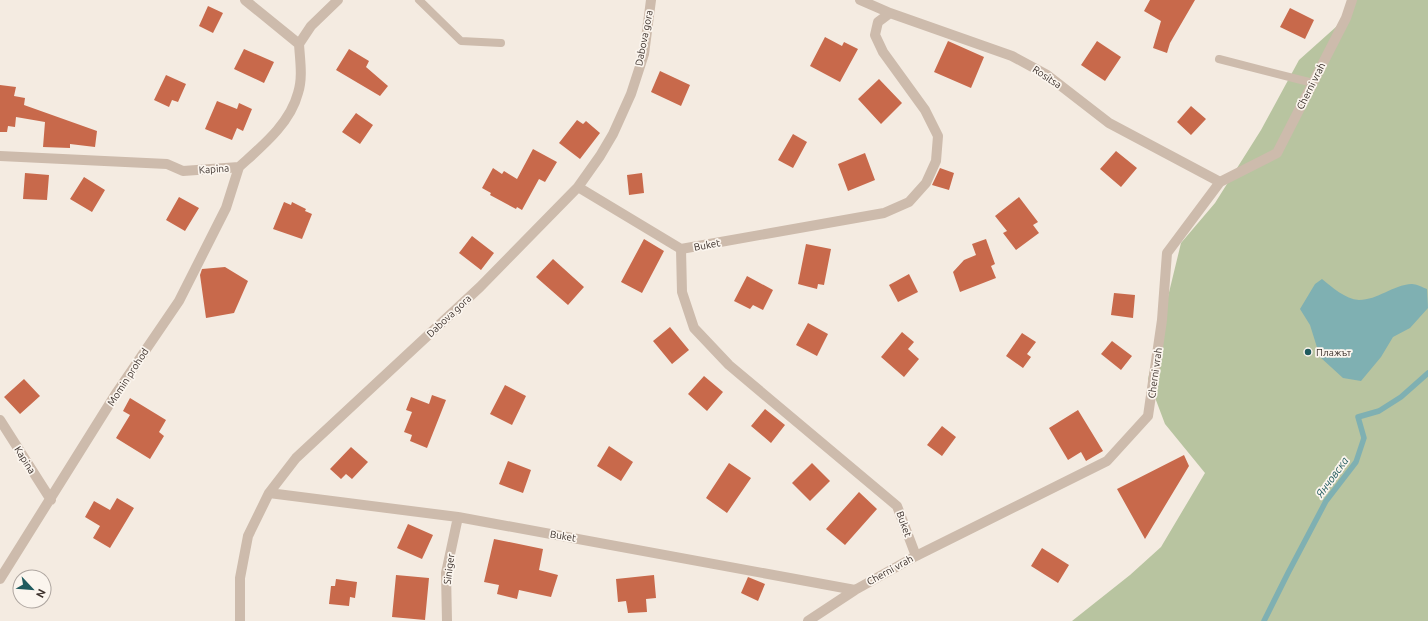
<svg xmlns="http://www.w3.org/2000/svg" width="1428" height="621" font-family="Ubuntu,sans-serif">
<style>
.green{fill:#b8c4a0}
.water{fill:#7fb0b2}
.lines{fill:none;stroke-linecap:round;stroke-linejoin:round}
.stream{stroke:#7fb0b2;stroke-width:5.5}
.building{fill:#c8694b}
.service{stroke:#cdbbac;stroke-width:8}
.minor{stroke:#cdbbac;stroke-width:10}
.poi-dot{fill:#1f5a5e;stroke:#fbf5ee;stroke-width:1.5}
.labels{text-anchor:middle;dominant-baseline:central;stroke-width:3.5;stroke-linejoin:round;paint-order:stroke}
.street-label{font-size:10px;fill:#3b302b;stroke:#fbf5ee}
.poi-label{font-size:10px;fill:#3b302b;stroke:#fbf5ee;text-anchor:start}
.water-label{font-size:11px;font-style:italic;fill:#1f5a5e;stroke:#fbf5ee}
</style>
<rect width="100%" height="100%" fill="#f4ebe1"/>
<path class="green" d="M 1353,0 L 1428,0 L 1428,621 L 1072,621 L 1130,575 L 1161,547 L 1205,473 L 1165,424 L 1148,379 L 1181,243 L 1215,203 L 1261,130 L 1299,60 L 1346,18 Z"/>
<path class="water" d="M 1322,279 C 1332,287 1345,299 1359,300 C 1378,300 1392,285 1412,284 C 1416,284 1422,287 1427,289 L 1428,308 L 1410,328 L 1393,337 L 1381,357 L 1361,381 L 1343,378 L 1320,357 L 1310,325 L 1300,309 L 1315,284 Z"/>
<g class="lines">
<path class="stream" d="M 1264,621 L 1288,573 L 1326,501 L 1356,462 L 1364,438 L 1358,417 L 1379,411 L 1401,397 L 1428,373"/>
</g>
<path class="building" d="M 1150,0 L 1195,0 L 1170,43 L 1167,53 L 1153,48 L 1161,21 L 1144,11 Z
M 208,6 L 223,13 L 213,33 L 199,26 Z
M 1290,8 L 1314,20 L 1305,39 L 1280,27 Z
M 825,37 L 842,46 L 844,42 L 858,49 L 840,82 L 810,66 Z
M 948,41 L 984,57 L 971,88 L 934,72 Z
M 1097,41 L 1121,57 L 1105,81 L 1081,65 Z
M 244,49 L 274,62 L 264,83 L 234,69 Z
M 349,49 L 369,61 L 366,67 L 388,86 L 380,96 L 336,70 Z
M 660,71 L 690,85 L 681,106 L 651,92 Z
M 166,75 L 186,84 L 178,102 L 172,100 L 169,107 L 154,100 Z
M 879,79 L 902,103 L 881,124 L 858,99 Z
M 0,85 L 16,87 L 14,96 L 25,98 L 24,105 L 97,131 L 95,147 L 70,144 L 70,148 L 43,147 L 45,122 L 16,117 L 15,127 L 8,126 L 7,132 L 0,132 Z
M 217,101 L 237,109 L 239,103 L 252,109 L 243,131 L 237,128 L 232,140 L 205,129 Z
M 1191,106 L 1206,119 L 1191,135 L 1177,122 Z
M 356,113 L 373,125 L 360,144 L 342,132 Z
M 577,120 L 583,124 L 586,121 L 600,133 L 580,159 L 559,143 Z
M 793,134 L 807,142 L 793,168 L 778,160 Z
M 533,149 L 557,162 L 545,182 L 539,179 L 522,210 L 517,207 L 516,209 L 490,195 L 491,193 L 482,188 L 493,168 L 502,174 L 504,171 L 517,179 Z
M 1116,151 L 1137,168 L 1121,187 L 1100,169 Z
M 865,153 L 875,180 L 848,191 L 838,164 Z
M 940,168 L 954,173 L 949,190 L 932,185 Z
M 25,173 L 49,175 L 47,200 L 23,199 Z
M 642,173 L 644,193 L 629,195 L 627,175 Z
M 84,177 L 105,190 L 92,212 L 70,199 Z
M 179,197 L 199,208 L 185,231 L 166,220 Z
M 1019,197 L 1038,222 L 1033,225 L 1039,233 L 1016,250 L 1003,233 L 1007,231 L 995,216 Z
M 284,202 L 291,205 L 292,202 L 306,209 L 305,211 L 312,214 L 302,239 L 273,229 Z
M 472,236 L 494,253 L 481,270 L 459,253 Z
M 644,239 L 664,251 L 642,293 L 621,282 Z
M 986,239 L 995,264 L 991,266 L 996,278 L 960,292 L 953,272 L 964,260 L 976,255 L 972,244 Z
M 806,244 L 831,249 L 824,285 L 818,284 L 817,289 L 798,284 Z
M 553,259 L 584,287 L 568,305 L 536,277 Z
M 225,267 L 248,281 L 234,313 L 206,318 L 200,275 L 202,269 Z
M 909,274 L 918,292 L 898,302 L 889,285 Z
M 747,276 L 773,290 L 763,310 L 753,305 L 750,309 L 734,301 Z
M 1114,293 L 1135,295 L 1133,318 L 1111,315 Z
M 808,323 L 828,334 L 817,356 L 796,345 Z
M 670,327 L 689,350 L 672,364 L 653,341 Z
M 902,332 L 914,342 L 908,349 L 919,359 L 904,377 L 881,357 Z
M 1022,333 L 1036,342 L 1027,354 L 1031,357 L 1023,368 L 1006,356 Z
M 1112,341 L 1132,356 L 1121,370 L 1101,354 Z
M 704,376 L 723,392 L 707,411 L 688,394 Z
M 24,379 L 40,396 L 20,414 L 4,397 Z
M 505,385 L 526,396 L 512,425 L 490,414 Z
M 432,395 L 446,400 L 427,448 L 410,441 L 412,435 L 404,432 L 412,412 L 406,410 L 411,397 L 429,404 Z
M 130,398 L 166,420 L 159,432 L 164,436 L 150,459 L 116,438 L 130,415 L 123,411 Z
M 765,409 L 785,425 L 771,443 L 751,426 Z
M 1078,410 L 1103,451 L 1086,461 L 1081,452 L 1068,460 L 1049,428 Z
M 942,426 L 956,437 L 942,456 L 927,445 Z
M 609,446 L 633,462 L 621,481 L 597,466 Z
M 351,447 L 368,462 L 352,479 L 346,474 L 341,479 L 330,469 Z
M 1184,455 L 1189,466 L 1145,539 L 1117,489 Z
M 508,461 L 531,470 L 523,493 L 499,484 Z
M 729,463 L 751,478 L 727,513 L 706,498 Z
M 812,463 L 830,481 L 810,501 L 792,483 Z
M 859,492 L 877,509 L 845,545 L 826,529 Z
M 117,498 L 134,508 L 110,548 L 93,538 L 100,526 L 85,517 L 94,501 L 110,510 Z
M 408,524 L 433,535 L 422,559 L 397,548 Z
M 494,539 L 543,549 L 539,570 L 558,575 L 551,597 L 519,590 L 517,599 L 497,594 L 499,585 L 484,582 Z
M 1042,548 L 1069,565 L 1058,583 L 1031,566 Z
M 396,575 L 429,578 L 425,620 L 392,617 Z
M 654,575 L 656,598 L 646,599 L 647,612 L 628,613 L 626,601 L 618,602 L 616,579 Z
M 748,577 L 765,584 L 758,601 L 741,593 Z
M 336,579 L 357,582 L 355,598 L 350,597 L 349,606 L 329,604 L 331,586 L 335,586 Z"/>
<g class="lines">
<path class="service" d="M 419,0 L 461,41 L 501,43
M 1219,59 L 1313,83"/>
<path class="minor" d="M 860,0 L 890,13 L 1012,56 L 1047,75 L 1109,123 L 1220,182
M 890,13 L 878,22 L 875,35 L 883,52 L 925,110 L 938,136 L 936,161 L 926,183 L 909,202 L 884,213 L 681,249 L 682,292 L 694,328 L 729,365 L 897,506 L 916,556
M 299,44 L 311,26 L 338,0
M 0,156 L 167,164 L 183,171 L 239,167 C 261,147 290,124 298,93 C 303,78 300,60 299,44 L 245,0
M 578,187 L 681,249
M 0,420 L 51,500
M 269,493 L 458,517 L 855,590
M 0,579 L 117,392 L 179,301 L 226,208 L 239,167
M 240,621 L 240,578 L 248,536 L 269,493 L 296,458 L 480,287 L 578,187 L 600,156 L 613,134 L 631,94 L 644,54 L 651,0
M 447,621 L 446,573 L 458,517
M 808,621 L 855,590 L 916,556 L 1107,461 L 1148,416 L 1162,320 L 1167,253 L 1220,182 L 1277,153 L 1346,18 L 1352,0"/>
</g>
<circle class="poi-dot" cx="1308" cy="352" r="4"/>
<g class="labels">
<g class="street-label">
<text transform="translate(644 38) rotate(-79)">Dabova gora</text>
<text transform="translate(1047 77) rotate(34)">Rositsa</text>
<text transform="translate(1311 86) rotate(-63)">Cherni vrah</text>
<text transform="translate(214 169) rotate(-4)">Kapina</text>
<text transform="translate(707 245) rotate(-10)">Buket</text>
<text transform="translate(449 316) rotate(-43)">Dabova gora</text>
<text transform="translate(1155 373) rotate(-82)">Cherni vrah</text>
<text transform="translate(128 377) rotate(-57)">Momin prohod</text>
<text transform="translate(25 460) rotate(58)">Kapina</text>
<text transform="translate(904 524) rotate(70)">Buket</text>
<text transform="translate(563 536) rotate(10)">Buket</text>
<text transform="translate(449 569) rotate(-83)">Siniger</text>
<text transform="translate(890 570) rotate(-29)">Cherni vrah</text>
</g>
<g class="poi-label">
<text x="1316" y="352">Плажът</text>
</g>
<g class="water-label">
<text transform="translate(1332 477) rotate(-54)">Янчовска</text>
</g>
</g>
<g transform="translate(32 589) rotate(116)"><circle r="19" fill="#fbf5ee" stroke="#aea6a0"/>
<path d="M0-3L7 15L0 10L-7 15Z" fill="#1f5a5e"/>
<text y="-6" font-size="11" font-weight="bold" text-anchor="middle" fill="#3b302b">N</text>
</g>
</svg>
